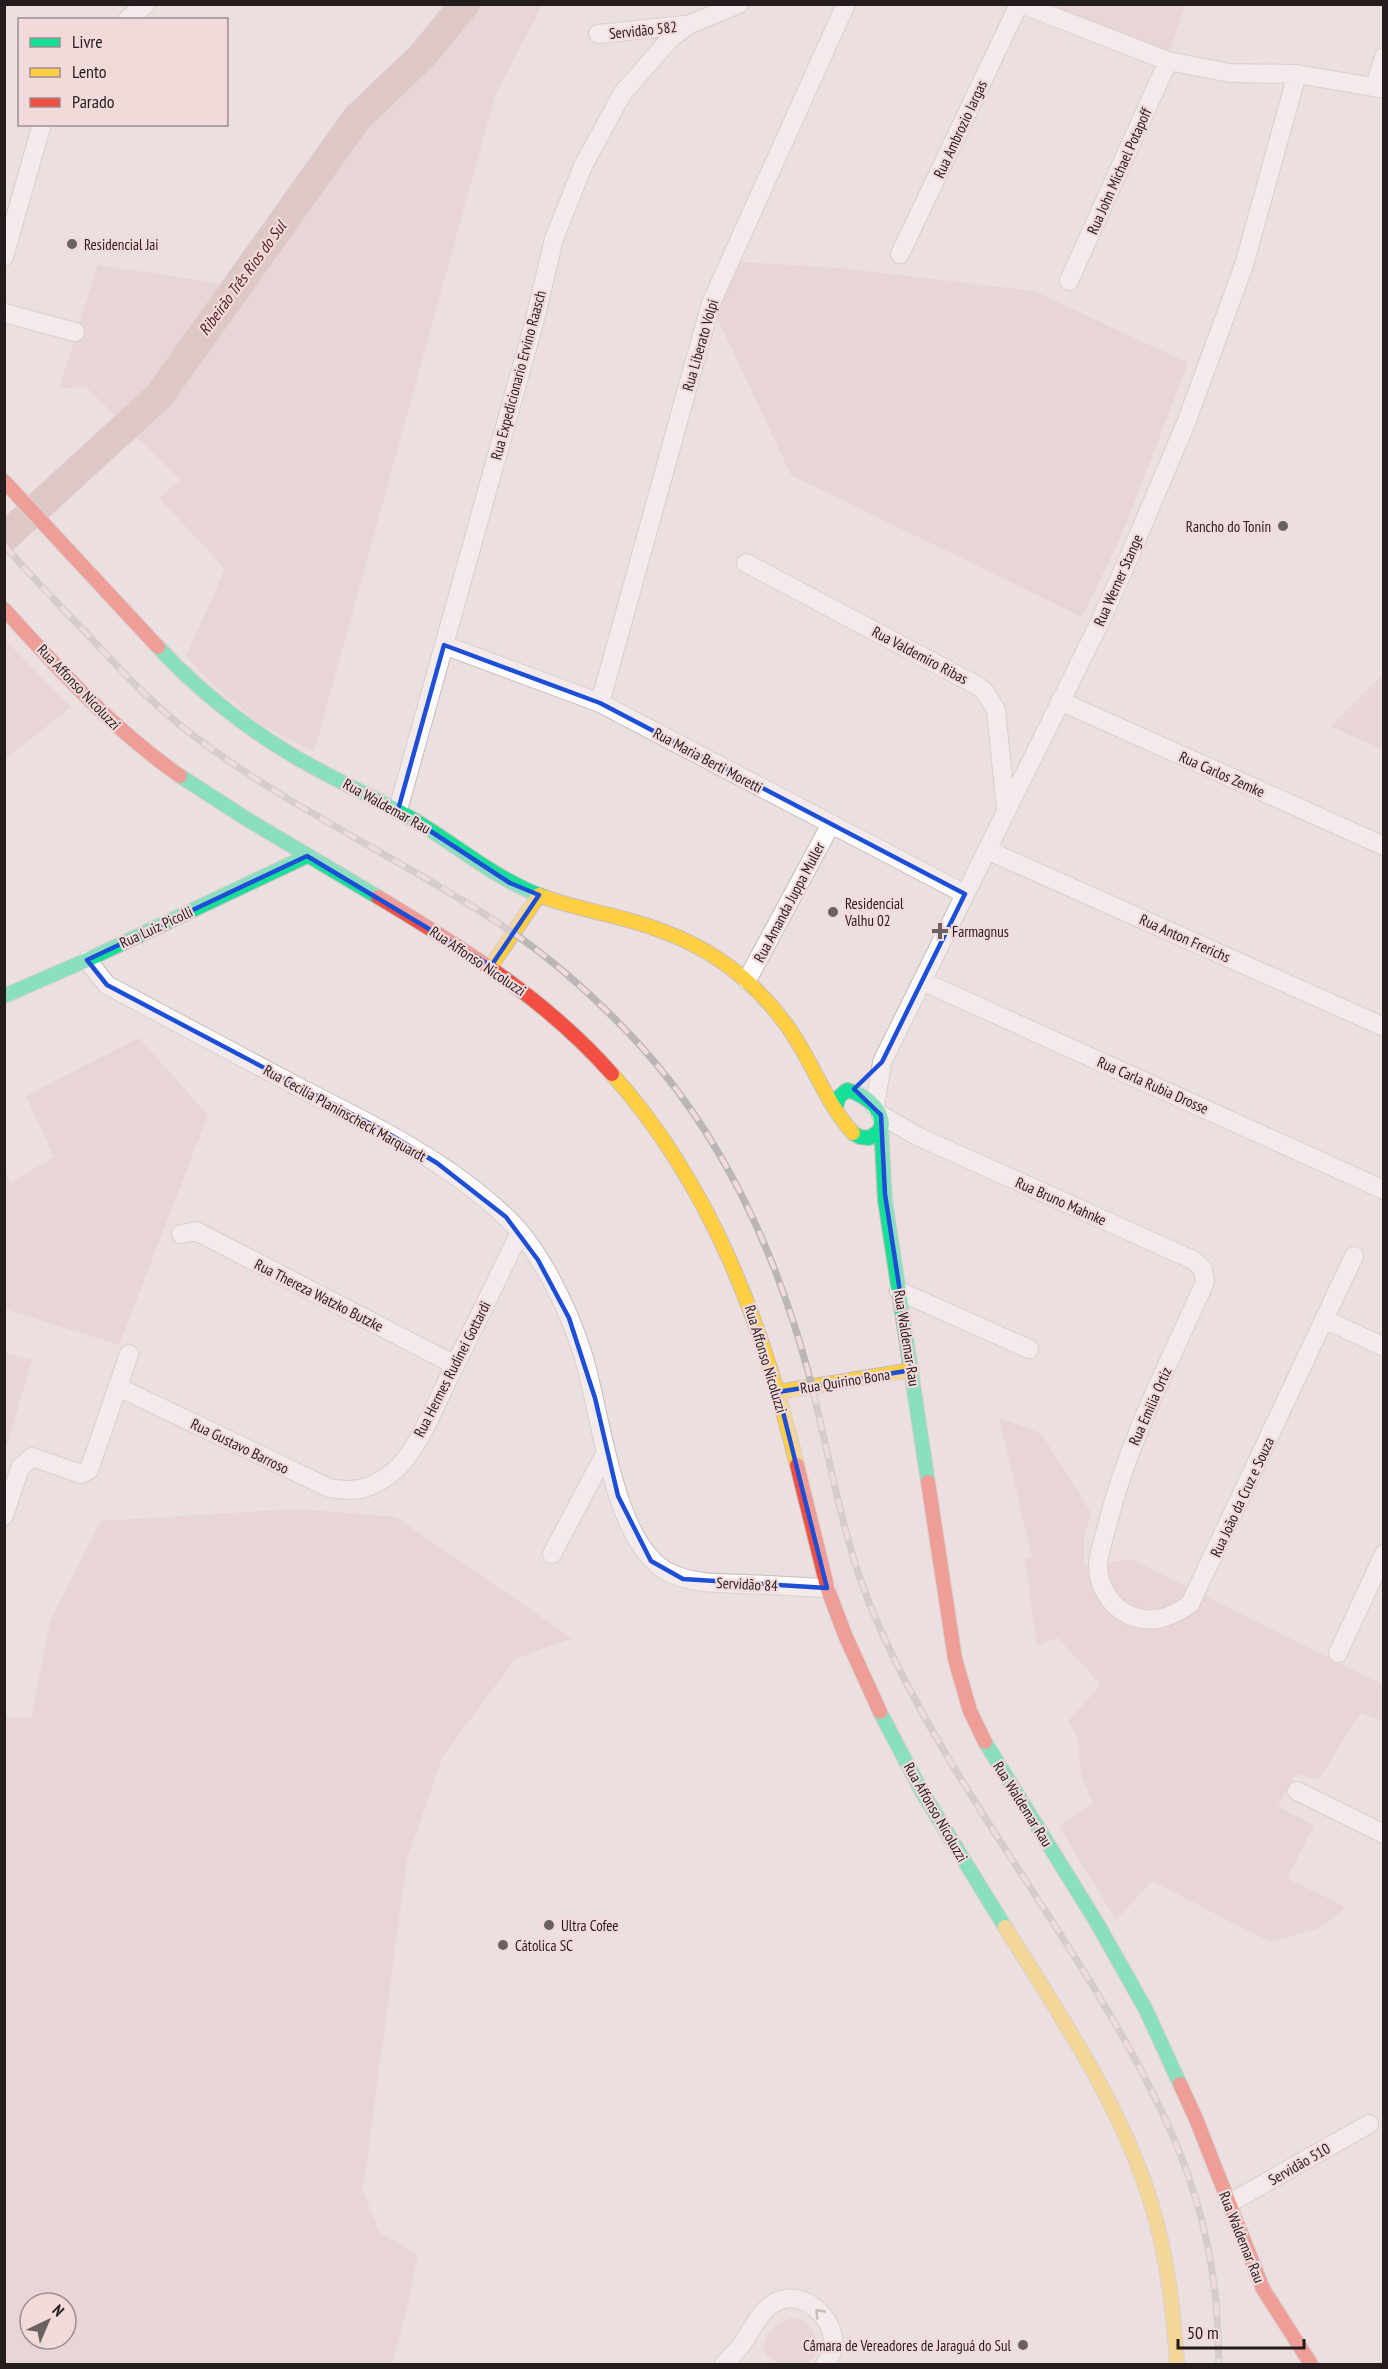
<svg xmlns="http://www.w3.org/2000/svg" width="1388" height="2369" font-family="'PT Sans Narrow',sans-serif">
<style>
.green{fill:#e4cccc;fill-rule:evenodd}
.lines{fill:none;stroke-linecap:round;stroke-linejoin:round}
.river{stroke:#ccadac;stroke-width:30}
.street-casing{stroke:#c5bcbb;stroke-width:20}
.fast-casing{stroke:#c5bcbb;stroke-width:16}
.slow-casing{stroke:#c5bcbb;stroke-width:16}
.jam-casing{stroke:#c5bcbb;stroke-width:16}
.street{stroke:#fcfafa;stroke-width:18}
.fast{stroke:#16e098;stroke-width:14}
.slow{stroke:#ffcf43;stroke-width:14}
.jam{stroke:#f24e42;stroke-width:14}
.rail-casing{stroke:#bab6b6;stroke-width:7}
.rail{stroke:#f1dad9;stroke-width:4.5;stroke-dasharray:14;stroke-linecap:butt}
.oneway{stroke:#9b9797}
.marked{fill:none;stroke:#1d4ed8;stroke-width:4.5;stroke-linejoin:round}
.poi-dot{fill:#6a6161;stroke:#f1dad9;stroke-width:2}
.labels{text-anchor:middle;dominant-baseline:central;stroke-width:4.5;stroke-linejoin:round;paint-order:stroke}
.street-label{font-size:15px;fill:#251d1d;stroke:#f1dad9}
.poi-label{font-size:15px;fill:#251d1d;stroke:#f1dad9;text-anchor:start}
.water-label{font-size:16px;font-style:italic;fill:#542023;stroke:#f1dad9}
</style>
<rect width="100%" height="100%" fill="#ebdfdf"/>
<path class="green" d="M 465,5 L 542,5 L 495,96 L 314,752 L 258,723 L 211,683 L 186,656 L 225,569 L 159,498 L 180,480 L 86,387 L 59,388 L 98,265 L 237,286 L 357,118 L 422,56 Z
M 1039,5 L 1185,5 L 1169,53 Z
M 740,262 L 840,268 L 1034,291 L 1188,363 L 1122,534 L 1082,617 L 791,475 L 713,309 Z
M 5,640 L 71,707 L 5,759 Z
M 1383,674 L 1383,750 L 1331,726 Z
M 139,1038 L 208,1115 L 119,1345 L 5,1309 L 5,1171 L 11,1183 L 54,1157 L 26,1096 Z
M 4,1352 L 32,1360 L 7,1445 L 4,1445 Z
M 999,1418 L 1041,1433 L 1091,1513 L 1084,1538 L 1084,1566 L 1132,1559 L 1383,1685 L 1383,1722 L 1361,1713 L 1318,1780 L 1296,1773 L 1278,1807 L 1314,1825 L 1287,1878 L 1346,1907 L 1319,1928 L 1270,1942 L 1152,1881 L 1116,1920 L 1059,1826 L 1093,1803 L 1081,1776 L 1078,1738 L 1068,1721 L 1101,1685 L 1058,1638 L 1037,1646 L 1025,1560 L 1032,1557 Z
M 296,1509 L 396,1517 L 572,1638 L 515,1659 L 443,1756 L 407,1859 L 363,2190 L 379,2232 L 418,2255 L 407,2308 L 392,2364 L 5,2364 L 5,1718 L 31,1718 L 50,1621 L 101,1521 ZM 30,2303 L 66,2303 L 66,2339 L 30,2339 Z
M 793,2318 C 818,2321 827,2358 804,2364 C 800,2366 794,2364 790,2364 C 781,2364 776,2364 769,2357 C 754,2344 777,2320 793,2318 Z"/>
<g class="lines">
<path class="river" d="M 4,538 L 159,396 L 357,118 L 422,56 L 465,4"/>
<defs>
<path id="street" d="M 1021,4 L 1168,61 L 1230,73 L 1297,74 L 1384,89
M 127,20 L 146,4
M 598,34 L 686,25
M 1375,86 L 1384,57
M 900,254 L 1019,4
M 4,257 L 42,124
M 1069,281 L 1168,61
M 4,313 L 75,332
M 746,563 L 978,686 L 985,692 L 996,710 L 1006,808
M 444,645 L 600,703 L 965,894
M 1060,701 L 1384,846
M 600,703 L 711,303 L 846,4
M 398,810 L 534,323 L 554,239 L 583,166 L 622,94 L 670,39 L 688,25 L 739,4
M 987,850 L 1384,1027
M 87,960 L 107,985 C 172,1020 237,1054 302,1089 C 373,1125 447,1161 506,1217 C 540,1249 569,1310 583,1355 C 601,1411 613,1546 670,1573 C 693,1584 720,1583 745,1584 C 773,1585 800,1587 827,1588
M 747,980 L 831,824
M 922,981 L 1384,1190
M 875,1106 L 882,1062 L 1098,626 L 1130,555 L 1186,423 L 1244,265 L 1297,74
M 881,1115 L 917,1136 L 1193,1260 L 1203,1269 L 1205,1282 C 1170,1361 1128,1441 1107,1526 C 1104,1538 1098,1554 1098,1566 C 1098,1585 1110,1605 1127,1614 C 1151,1625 1170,1618 1190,1604 L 1354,1256
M 181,1234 L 196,1231 L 455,1365
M 899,1291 L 1029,1349
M 1324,1319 L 1384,1347
M 118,1387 L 329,1488 C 356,1493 372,1489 393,1472 C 415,1454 435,1407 447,1381 C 472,1332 496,1282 520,1232
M 4,1516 L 20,1468 L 32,1457 L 81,1474 L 89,1470 L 129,1354
M 552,1554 L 606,1452
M 1338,1653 L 1384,1554
M 1297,1791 L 1384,1834
M 1228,2204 L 1369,2124
M 724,2364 C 730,2358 737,2351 742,2344 C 753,2329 761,2306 781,2300 C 805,2292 831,2316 833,2339 C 835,2349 830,2357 825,2364"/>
<path id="fast" d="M 158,647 C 198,690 246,728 297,758 C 335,780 376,798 414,820 C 458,846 495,879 544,897
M 180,776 L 245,818 L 378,897
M 4,996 L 87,960 L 307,856
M 836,1106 L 839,1097 L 847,1090 C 864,1095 881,1106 882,1125 L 878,1132 L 869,1138 L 860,1137 L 853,1133
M 881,1125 L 885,1200 L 928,1482
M 880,1712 L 922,1792 L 1005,1927
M 985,1742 L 1097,1923 L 1146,2010 L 1180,2084"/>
<path id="slow" d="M 544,897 C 571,907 600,912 628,920 C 694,938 743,967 785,1023 C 811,1057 824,1101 853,1133
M 491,966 L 539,895
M 612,1074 C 711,1185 762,1322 797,1465
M 778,1392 L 912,1370
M 1005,1927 C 1063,2020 1129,2116 1157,2224 C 1169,2270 1174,2317 1177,2364"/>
<path id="jam" d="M 4,481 L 158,647
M 4,609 C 59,670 113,729 180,776
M 378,897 C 463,948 546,999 612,1074
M 797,1465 L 828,1590 L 845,1635 L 880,1712
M 928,1482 L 955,1659 L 970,1711 L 985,1742
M 1180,2084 L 1196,2119 L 1263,2289 L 1311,2364"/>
</defs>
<use href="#street" class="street-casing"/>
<use href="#fast" class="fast-casing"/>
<use href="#slow" class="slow-casing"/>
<use href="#jam" class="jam-casing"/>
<use href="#street" class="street"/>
<use href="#fast" class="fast"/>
<use href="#slow" class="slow"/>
<use href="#jam" class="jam"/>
<defs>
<path id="rail" d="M 4,545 C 32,577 61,607 90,637 C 124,674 157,709 198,739 C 296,812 408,862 509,930 C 556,962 599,1001 638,1043 C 721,1134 773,1246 806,1364 C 829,1447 840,1537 875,1617 C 950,1792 1079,1938 1161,2110 C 1187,2164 1207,2226 1214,2285 C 1218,2311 1218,2338 1219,2364"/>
</defs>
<use href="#rail" class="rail-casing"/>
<use href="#rail" class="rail"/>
</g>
<defs><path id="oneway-chevron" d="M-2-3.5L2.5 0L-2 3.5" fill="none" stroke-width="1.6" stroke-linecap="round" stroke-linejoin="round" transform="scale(1.5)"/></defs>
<use class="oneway" href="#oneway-chevron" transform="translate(819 2313) rotate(-134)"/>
<path d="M0 0H1388V2369H0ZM 444,645 L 600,703 L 965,894 L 882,1062 L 854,1089 L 881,1115 L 885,1194 L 912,1370 L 778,1392 L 827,1588 L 683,1579 L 651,1561 L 618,1496 L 595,1398 L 569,1318 L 538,1260 L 506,1217 L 437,1163 L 384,1131 L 107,985 L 87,960 L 307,856 L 491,966 L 539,895 L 510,883 L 398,810 Z" fill="#ebdfdf" fill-opacity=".55" fill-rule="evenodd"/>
<path class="marked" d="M 444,645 L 600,703 L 965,894 L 882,1062 L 854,1089 L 881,1115 L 885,1194 L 912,1370 L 778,1392 L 827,1588 L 683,1579 L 651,1561 L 618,1496 L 595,1398 L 569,1318 L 538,1260 L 506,1217 L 437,1163 L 384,1131 L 107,985 L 87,960 L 307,856 L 491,966 L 539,895 L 510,883 L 398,810 Z"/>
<g class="poi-dot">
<circle cx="72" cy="244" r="6"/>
<circle cx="1283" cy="526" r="6"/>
<circle cx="833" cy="912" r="6"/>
<path d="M937 922h6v6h6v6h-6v6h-6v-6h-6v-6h6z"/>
<circle cx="549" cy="1925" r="6"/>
<circle cx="503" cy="1945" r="6"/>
<circle cx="1023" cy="2345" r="6"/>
</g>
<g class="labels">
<g class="street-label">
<text transform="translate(643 30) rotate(-6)">Servidão 582</text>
<text transform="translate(960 129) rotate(-65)">Rua Ambrozio Iargas</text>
<text transform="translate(1119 171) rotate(-66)">Rua John Michael Potapoff</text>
<text transform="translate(700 345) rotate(-74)">Rua Liberato Volpi</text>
<text transform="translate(518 375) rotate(-75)">Rua Expedicionario Ervino Raasch</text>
<text transform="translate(1118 580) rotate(-66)">Rua Werner Stange</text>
<text transform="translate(920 655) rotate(28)">Rua Valdemiro Ribas</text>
<text transform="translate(79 687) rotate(46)">Rua Affonso Nicoluzzi</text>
<text transform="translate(708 760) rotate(28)">Rua Maria Berti Moretti</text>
<text transform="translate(1222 774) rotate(24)">Rua Carlos Zemke</text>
<text transform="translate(387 806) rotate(29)">Rua Waldemar Rau</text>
<text transform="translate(789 902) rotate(-62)">Rua Amanda Juppa Muller</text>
<text transform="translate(156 927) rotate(-25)">Rua Luiz Picolli</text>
<text transform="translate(1185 938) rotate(24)">Rua Anton Frerichs</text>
<text transform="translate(478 961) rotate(34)">Rua Affonso Nicoluzzi</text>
<text transform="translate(1153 1085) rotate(24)">Rua Carla Rubia Drosse</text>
<text transform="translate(345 1113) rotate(29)">Rua Cecilia Planinscheck Marquardt</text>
<text transform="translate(1061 1201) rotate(24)">Rua Bruno Mahnke</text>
<text transform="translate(319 1295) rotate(27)">Rua Thereza Watzko Butzke</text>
<text transform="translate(907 1338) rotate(81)">Rua Waldemar Rau</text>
<text transform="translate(766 1359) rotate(73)">Rua Affonso Nicoluzzi</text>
<text transform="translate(452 1369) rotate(-63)">Rua Hermes Rudinei Gottardi</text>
<text transform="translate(845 1381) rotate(-9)">Rua Quirino Bona</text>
<text transform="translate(1150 1406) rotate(-66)">Rua Emilia Ortiz</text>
<text transform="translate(240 1446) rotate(26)">Rua Gustavo Barroso</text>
<text transform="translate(1242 1497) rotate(-65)">Rua João da Cruz e Souza</text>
<text transform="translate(747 1584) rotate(3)">Servidão 84</text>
<text transform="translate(1023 1804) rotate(58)">Rua Waldemar Rau</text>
<text transform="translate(936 1812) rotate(60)">Rua Affonso Nicoluzzi</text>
<text transform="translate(1299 2164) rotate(-30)">Servidão 510</text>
<text transform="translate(1242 2237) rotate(68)">Rua Waldemar Rau</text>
</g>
<g class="poi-label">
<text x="84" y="244">Residencial Jai</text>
<text x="1271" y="526" text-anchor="end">Rancho do Tonin</text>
<text x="845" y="903">Residencial<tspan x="845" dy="17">Valhu 02</tspan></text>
<text x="952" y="931">Farmagnus</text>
<text x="561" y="1925">Ultra Cofee</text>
<text x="515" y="1945">Cátolica SC</text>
<text x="1011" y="2345" text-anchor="end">Câmara de Vereadores de Jaraguá do Sul</text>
</g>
<g class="water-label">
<text transform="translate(242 278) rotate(-54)">Ribeirão Três Rios do Sul</text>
</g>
</g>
<rect width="1388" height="2369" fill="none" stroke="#251d1d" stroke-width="12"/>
<rect x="18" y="18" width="210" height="108" fill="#f1dad9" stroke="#9f8e8e" stroke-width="1.5"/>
<rect x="30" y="38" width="30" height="9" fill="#16e098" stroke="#9f8e8e" stroke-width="1.5"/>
<text x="72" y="48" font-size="18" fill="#251d1d">Livre</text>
<rect x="30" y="68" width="30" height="9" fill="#ffcf43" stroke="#9f8e8e" stroke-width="1.5"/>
<text x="72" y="78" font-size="18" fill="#251d1d">Lento</text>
<rect x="30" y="98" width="30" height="9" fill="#f24e42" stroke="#9f8e8e" stroke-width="1.5"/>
<text x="72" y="108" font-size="18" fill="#251d1d">Parado</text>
<g transform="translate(48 2321) rotate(44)"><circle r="28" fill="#f1dad9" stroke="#9f8e8e" stroke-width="1.5"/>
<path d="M0-4.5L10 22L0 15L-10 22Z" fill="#6a6161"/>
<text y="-9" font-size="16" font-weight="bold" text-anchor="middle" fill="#251d1d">N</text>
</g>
<path d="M1178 2339v9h126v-9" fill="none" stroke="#251d1d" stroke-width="3"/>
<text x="1187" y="2339" font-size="18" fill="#251d1d" stroke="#f1dad9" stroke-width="4.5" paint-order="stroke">50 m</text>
</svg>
